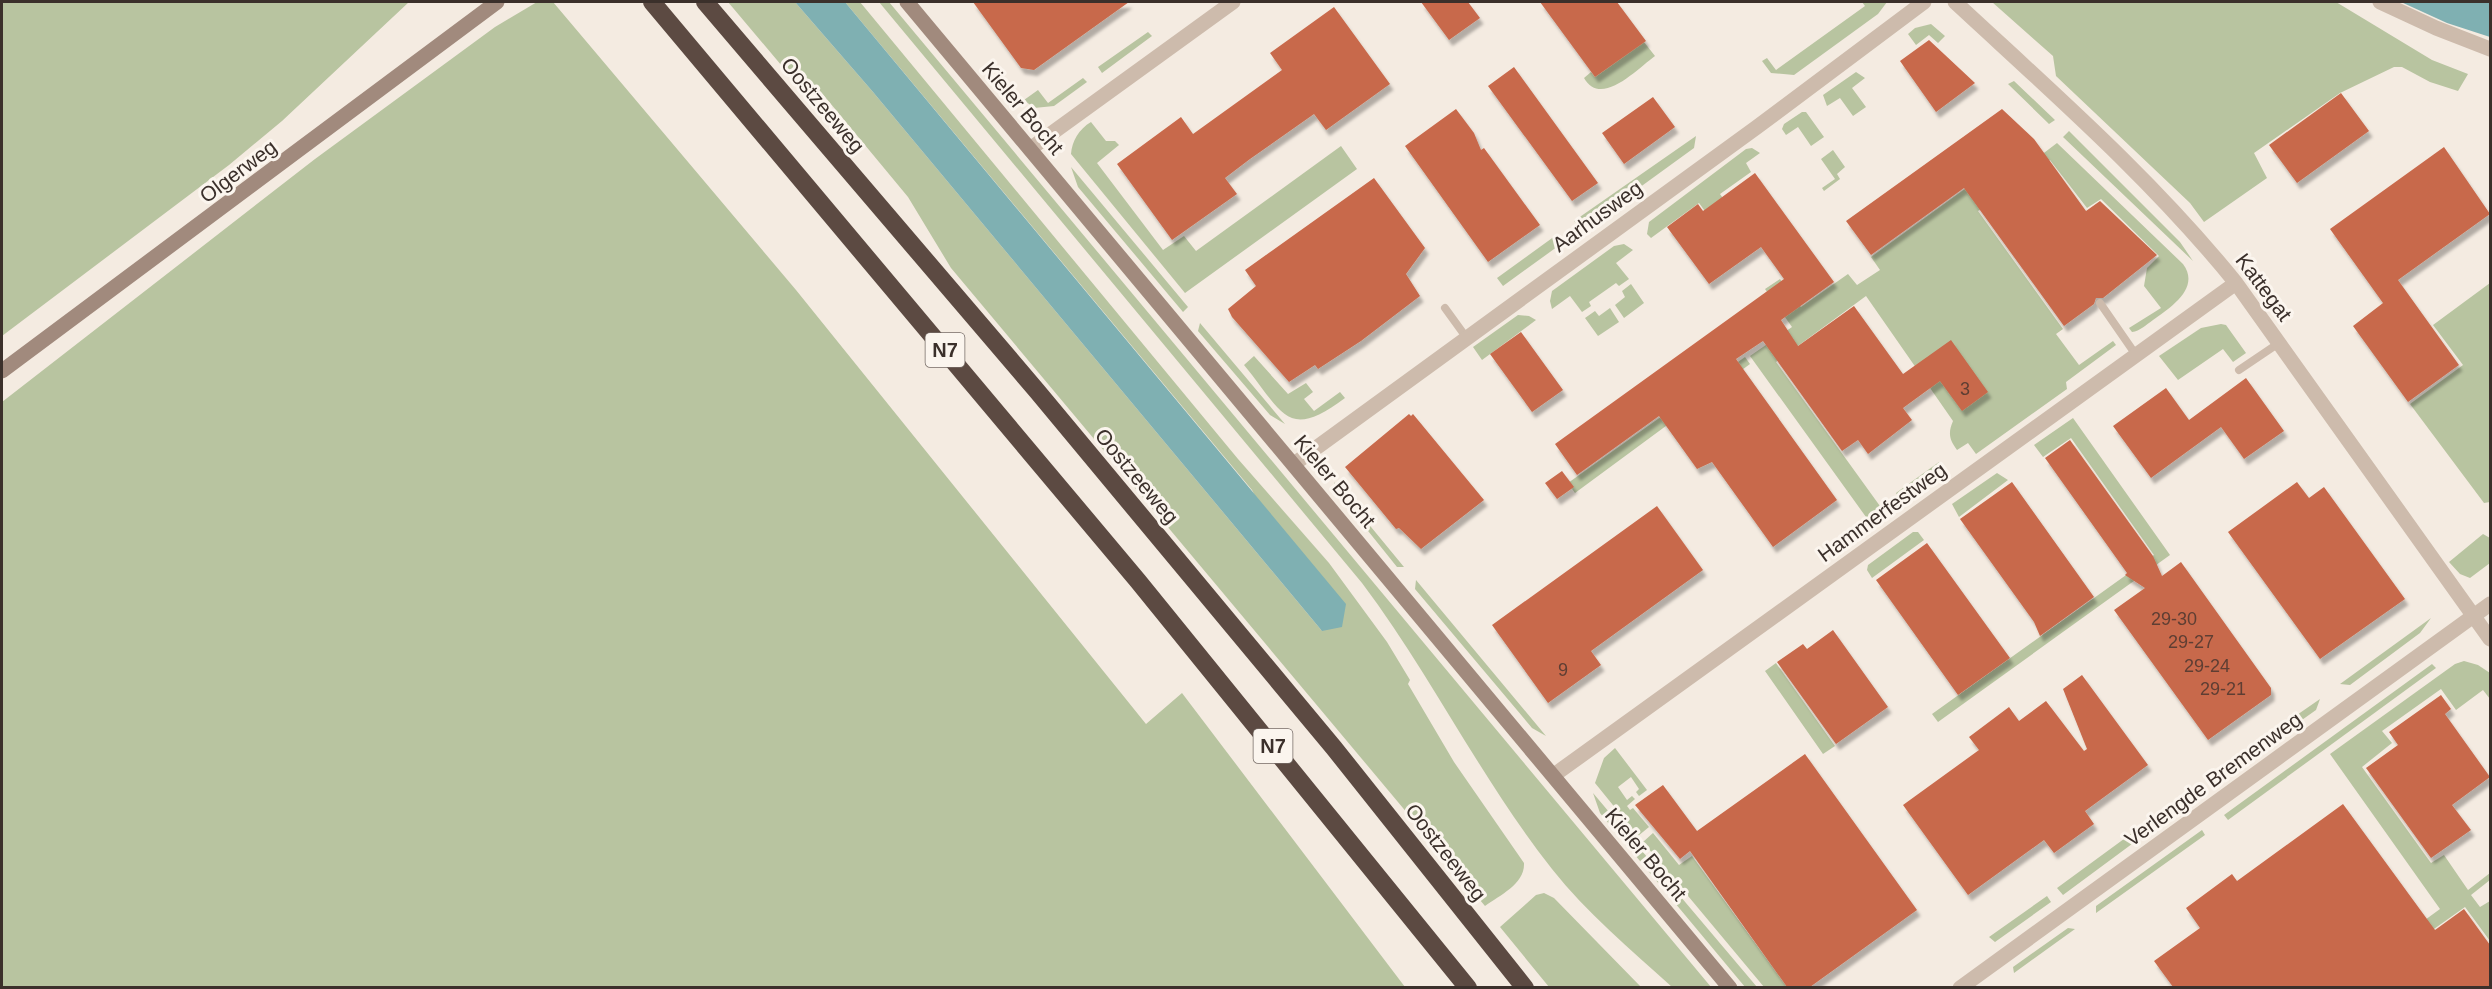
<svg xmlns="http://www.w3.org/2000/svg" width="2492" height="989" font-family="Arial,sans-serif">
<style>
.green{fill:#b8c4a0}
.water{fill:#7fb0b2}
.building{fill:#c8694b;filter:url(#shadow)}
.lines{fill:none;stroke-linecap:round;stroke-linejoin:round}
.lane{stroke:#cdbbac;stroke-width:8}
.street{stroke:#cdbbac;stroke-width:15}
.secondary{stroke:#a18a7d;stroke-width:15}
.highway{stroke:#5c4a42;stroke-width:18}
.labels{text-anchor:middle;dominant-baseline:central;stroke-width:6;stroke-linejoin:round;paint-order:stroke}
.number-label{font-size:18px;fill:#5e3e33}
.shield{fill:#fbf5ee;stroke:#756b66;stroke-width:1.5}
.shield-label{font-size:20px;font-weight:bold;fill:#3b302b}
.street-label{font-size:21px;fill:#3b302b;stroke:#fbf5ee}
</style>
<defs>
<filter id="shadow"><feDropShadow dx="3.5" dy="6" stdDeviation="1.5" flood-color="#0004"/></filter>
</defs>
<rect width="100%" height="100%" fill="#f4ebe1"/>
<path class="green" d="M 2,2 L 409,2 L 282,121 L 229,165 L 2,336 Z
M 537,2 L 553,2 L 796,290 L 1146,724 L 1182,693 L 1405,987 L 2,987 L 2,402 L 315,159 L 495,27 Z
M 728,2 L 795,2 L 873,92 L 1322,631 L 1252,490 L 845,2 L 860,2 L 1238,459 L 1329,563 L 1387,642 L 1410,680 L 1408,684 L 1454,762 L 1524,863 C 1525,884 1500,895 1485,906 L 951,268 L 908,197 L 821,92 L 787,72 Z
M 879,2 L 889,2 L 1711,987 L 1672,987 C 1631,950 1586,912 1552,869 C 1481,779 1431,675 1362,583 Z
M 1862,2 L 1887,2 L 1878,14 L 1794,75 L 1771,73 L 1762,61 L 1767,58 L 1776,70 L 1865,6 Z
M 1992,2 L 2336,2 L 2432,60 L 2468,74 L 2458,91 L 2430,82 L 2402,67 L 2394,67 L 2340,93 L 2254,153 L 2267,178 L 2204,222 L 2190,203 L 2056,76 L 2053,56 Z
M 1931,24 L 1945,36 L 1938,43 L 1929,35 L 1916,45 L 1908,34 L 1915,28 Z
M 1148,32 L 1152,36 L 1102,73 L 1098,67 Z
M 1644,42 L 1655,56 C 1637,69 1601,108 1584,78 L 1591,72 L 1595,77 Z
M 1856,72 L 1865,78 L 1852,88 L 1866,107 L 1853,116 L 1840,98 L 1827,106 L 1823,95 Z
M 1083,78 L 1087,82 L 1054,106 L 1034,108 L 1024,100 L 1038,90 L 1048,103 Z
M 2014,81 L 2055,120 L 2049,124 L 2008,84 Z
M 1802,112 L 1806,112 L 1824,137 L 1811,146 L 1798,127 L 1786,135 L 1782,129 L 1784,124 Z
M 1091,122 L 1106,141 L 1115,141 L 1119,145 L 1097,163 L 1163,250 L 1184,236 L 1196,251 L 1341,146 L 1357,169 L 1185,293 L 1071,154 C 1072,141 1079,129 1091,122 Z
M 2069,131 L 2180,242 L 2193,261 L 2063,137 Z
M 1696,136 L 1694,148 L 1581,230 L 1574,221 Z
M 2057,143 L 2183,264 C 2201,288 2170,308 2153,320 C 2146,325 2140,331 2132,332 L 2129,328 L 2161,308 L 2144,286 L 2147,268 L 2159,256 L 2101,199 L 2087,208 L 2050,160 L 1978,211 L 2063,329 L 2056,334 L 2079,365 L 2113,341 L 2116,345 L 2066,382 L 2067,389 L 1976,454 L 1968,443 L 1957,450 C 1949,439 1948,433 1953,421 L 1866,296 L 1776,362 L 1885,513 L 1860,530 L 1855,525 L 1866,517 L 1750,356 L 1792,327 L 1765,289 L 1780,279 L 1801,307 L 1848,274 L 1857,285 L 1880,270 L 1871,257 L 2013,154 L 2024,168 Z
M 1752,148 L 1760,153 L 1746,163 L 1751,172 L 1720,194 L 1757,248 L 1741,260 L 1699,203 L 1651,238 L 1647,234 L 1649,222 L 1746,149 Z
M 1833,150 L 1845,167 L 1837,174 L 1840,179 L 1824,191 L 1822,188 L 1835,179 L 1821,159 Z
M 1071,167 L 1188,307 L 1183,312 L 1078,187 Z
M 1555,236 L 1561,244 L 1503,286 L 1497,278 Z
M 1624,244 L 1633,250 L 1616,263 L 1629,279 L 1619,286 L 1616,283 L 1589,302 L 1591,306 L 1582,312 L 1570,296 L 1552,309 L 1550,301 L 1552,291 L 1614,246 Z
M 2490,283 L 2490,502 L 2484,503 L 2410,404 L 2463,365 L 2433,325 Z
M 1631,284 L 1644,303 L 1624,318 L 1615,305 L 1625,297 L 1622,291 Z
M 1610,308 L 1619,322 L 1598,336 L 1585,318 L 1595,311 L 1599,316 Z
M 1518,315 L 1529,316 L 1536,320 L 1482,360 L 1473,347 Z
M 1200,323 L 1285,424 L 1270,415 L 1198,331 Z
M 2221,324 L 2226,325 L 2246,353 L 2233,362 L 2223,349 L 2178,380 L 2159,356 L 2201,328 Z
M 1254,356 L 1288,394 L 1306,383 L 1313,392 L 1304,399 L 1314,411 L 1340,392 L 1345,398 C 1286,442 1283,412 1244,365 Z
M 1745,357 L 1750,364 L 1575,493 L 1568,483 Z
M 2073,418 L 2170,555 L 1938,722 L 1932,714 L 2154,555 L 2071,438 L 2043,457 L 2034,445 Z
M 1939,462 L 1944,469 L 1901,501 L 1896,493 Z
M 1997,473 L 2008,480 L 1959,517 L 1952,504 Z
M 1334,482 L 1404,567 L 1397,567 L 1336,491 Z
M 1913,532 L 1918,532 L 1924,540 L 1872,578 L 1867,570 L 1868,565 Z
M 2483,534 L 2490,538 L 2490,563 L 2470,578 L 2460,574 L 2449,562 Z
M 1416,580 L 1546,736 L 1532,728 L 1415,589 Z
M 2431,618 L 2420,633 L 2350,685 L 2340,684 Z
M 2464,661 L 2478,665 L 2490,673 L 2490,699 L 2483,690 L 2456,710 L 2441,689 L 2382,731 L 2392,743 L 2362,767 L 2431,863 L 2444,855 L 2468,890 L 2490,873 L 2490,880 L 2471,895 L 2480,907 L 2490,901 L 2490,941 L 2465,907 L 2352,987 L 2333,987 L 2440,909 L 2330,754 L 2455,664 Z
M 1776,663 L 1835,746 L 1823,754 L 1765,671 Z
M 2432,664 L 2436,668 L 2228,820 L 2224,815 Z
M 2320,699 L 2316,710 L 2214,782 L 2204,779 Z
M 1615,748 L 1647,790 L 1639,796 L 1636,792 L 1639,789 L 1631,777 L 1618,787 L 1627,800 L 1632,796 L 1635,799 L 1627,806 L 1630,810 L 1633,808 L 1649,827 L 1638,836 L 1595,783 L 1604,758 Z
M 1593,793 L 1757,987 L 1745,987 L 1600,813 Z
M 2184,795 L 2186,804 L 2063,895 L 2057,888 Z
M 2202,830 L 2205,835 L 2096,913 L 2096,906 Z
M 1653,833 L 1679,865 L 1692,856 L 1787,987 L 1764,987 L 1643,842 Z
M 1544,893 L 1554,898 L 1641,987 L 1549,987 L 1500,927 L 1536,895 Z
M 2047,896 L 2051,902 L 1995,942 L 1989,937 Z
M 2068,928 L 2075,929 L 2014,973 L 2013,967 Z"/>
<path class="water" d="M 795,2 L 845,2 L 1346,604 L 1342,627 L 1322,631 L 873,92 Z
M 2401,2 L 2490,2 L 2490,37 L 2447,23 Z"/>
<path class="building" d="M 973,2 L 1129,2 L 1034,70 L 1021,68 Z
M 1421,2 L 1468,2 L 1480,18 L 1449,40 Z
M 1540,2 L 1617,2 L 1646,41 L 1595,77 Z
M 1334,7 L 1390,84 L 1326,130 L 1314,114 L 1250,159 L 1225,178 L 1237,194 L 1172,240 L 1117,164 L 1181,117 L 1193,134 L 1282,70 L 1270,53 Z
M 1929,40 L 1975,83 L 1936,112 L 1900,61 Z
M 1514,67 L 1598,183 L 1572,201 L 1488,86 Z
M 2341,93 L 2369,131 L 2297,183 L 2269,145 Z
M 1653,97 L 1675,127 L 1624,164 L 1602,133 Z
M 1456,109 L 1474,133 L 1481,150 L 1484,148 L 1540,225 L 1488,262 L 1405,146 Z
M 2002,109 L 2034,139 L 2086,211 L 2100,201 L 2157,255 L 2103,298 L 2096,298 L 2094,304 L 2064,326 L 1964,188 L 1871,255 L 1846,221 Z
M 2444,147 L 2490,214 L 2398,280 L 2459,365 L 2408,402 L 2353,326 L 2383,303 L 2330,229 Z
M 1755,173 L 1834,282 L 1781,320 L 1798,346 L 1854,306 L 1903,374 L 1951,340 L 1988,392 L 1962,411 L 1940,381 L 1903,408 L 1912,420 L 1868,454 L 1858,440 L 1842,451 L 1763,341 L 1736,359 L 1837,500 L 1773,547 L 1712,462 L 1697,469 L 1659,416 L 1577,475 L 1555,444 L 1784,279 L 1761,247 L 1709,284 L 1667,227 L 1698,204 L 1703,211 Z
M 1374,178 L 1425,248 L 1406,274 L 1420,296 L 1361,341 L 1318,369 L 1315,365 L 1289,382 L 1232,317 L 1228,309 L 1256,286 L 1245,270 Z
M 1521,332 L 1563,390 L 1532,412 L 1490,354 Z
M 2246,378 L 2284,431 L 2244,459 L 2221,427 L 2151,478 L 2113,426 L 2166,388 L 2189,420 Z
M 1409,414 L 1411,416 L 1413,414 L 1484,500 L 1421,549 L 1399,528 L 1396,529 L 1345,467 Z
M 2070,440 L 2153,556 L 2162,576 L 2181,562 L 2271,688 L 2271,695 L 2208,740 L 2114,610 L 2145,588 L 2125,575 L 2127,573 L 2045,458 Z
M 1562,471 L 1574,487 L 1557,499 L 1545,483 Z
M 2012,482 L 2094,597 L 2040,636 L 2034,622 L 1960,519 Z
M 2297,482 L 2309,498 L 2324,487 L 2405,599 L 2320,659 L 2228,532 Z
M 1657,506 L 1703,570 L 1591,651 L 1601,665 L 1548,703 L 1492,625 Z
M 1927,543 L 2010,658 L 1958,695 L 1876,580 Z
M 1833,630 L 1888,707 L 1836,744 L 1777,662 L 1803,644 L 1807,649 Z
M 2082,675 L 2148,765 L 2085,811 L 2094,824 L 2054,853 L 2044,840 L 1968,895 L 1903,805 L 1979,750 L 1969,737 L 2009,707 L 2019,721 L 2046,701 L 2084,751 L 2087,749 L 2063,689 Z
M 2441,695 L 2451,709 L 2445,714 L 2490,777 L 2452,805 L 2471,830 L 2431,858 L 2366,768 L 2398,745 L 2389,732 Z
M 1805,754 L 1917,910 L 1810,987 L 1787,987 L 1690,851 L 1680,859 L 1635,805 L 1663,785 L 1697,831 Z
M 2343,804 L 2435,930 L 2464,909 L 2490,945 L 2490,987 L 2173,987 L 2154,961 L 2200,928 L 2186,908 L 2232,874 L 2237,881 Z"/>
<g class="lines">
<path class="lane" d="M 2100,303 L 2136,355
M 1445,308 L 1466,337
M 2239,370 L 2279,343"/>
<path class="street" d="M 1955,2 C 2052,92 2152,179 2236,283 L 2490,639
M 2380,2 L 2436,28 L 2490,49
M 1030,149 L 1233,2
M 1294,464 L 1757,127 L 1924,2
M 1554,775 L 2236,283
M 1960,988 L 2490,604"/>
<path class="secondary" d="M 907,2 L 1730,988
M 2,371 L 497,2"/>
<path class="highway" d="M 652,2 L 1138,581 L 1468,988
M 705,2 L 1037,391 L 1334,748 L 1525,988"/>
</g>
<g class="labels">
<g class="number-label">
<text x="1965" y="389">3</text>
<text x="2174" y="619">29-30</text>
<text x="2191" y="642">29-27</text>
<text x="2207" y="666">29-24</text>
<text x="1563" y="670">9</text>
<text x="2223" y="689">29-21</text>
</g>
<g class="shield">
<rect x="925.5" y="333" width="39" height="34" rx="4.5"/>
<rect x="1253.5" y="729" width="39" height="34" rx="4.5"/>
</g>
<g class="shield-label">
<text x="945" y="350">N7</text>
<text x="1273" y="746">N7</text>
</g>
<g class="street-label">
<text transform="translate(823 105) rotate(50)">Oostzeeweg</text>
<text transform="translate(1023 108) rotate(50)">Kieler Bocht</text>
<text transform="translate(238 171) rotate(-37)">Olgerweg</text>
<text transform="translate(1597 216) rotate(-36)">Aarhusweg</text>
<text transform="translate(2264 287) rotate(53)">Kattegat</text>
<text transform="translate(1137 476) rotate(50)">Oostzeeweg</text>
<text transform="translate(1335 481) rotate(50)">Kieler Bocht</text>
<text transform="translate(1882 512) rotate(-36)">Hammerfestweg</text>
<text transform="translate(2213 779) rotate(-36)">Verlengde Bremenweg</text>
<text transform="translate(1446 852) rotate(52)">Oostzeeweg</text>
<text transform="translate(1646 854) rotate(50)">Kieler Bocht</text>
</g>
</g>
<rect width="2492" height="989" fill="none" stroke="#3b302b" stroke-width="6"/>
</svg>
